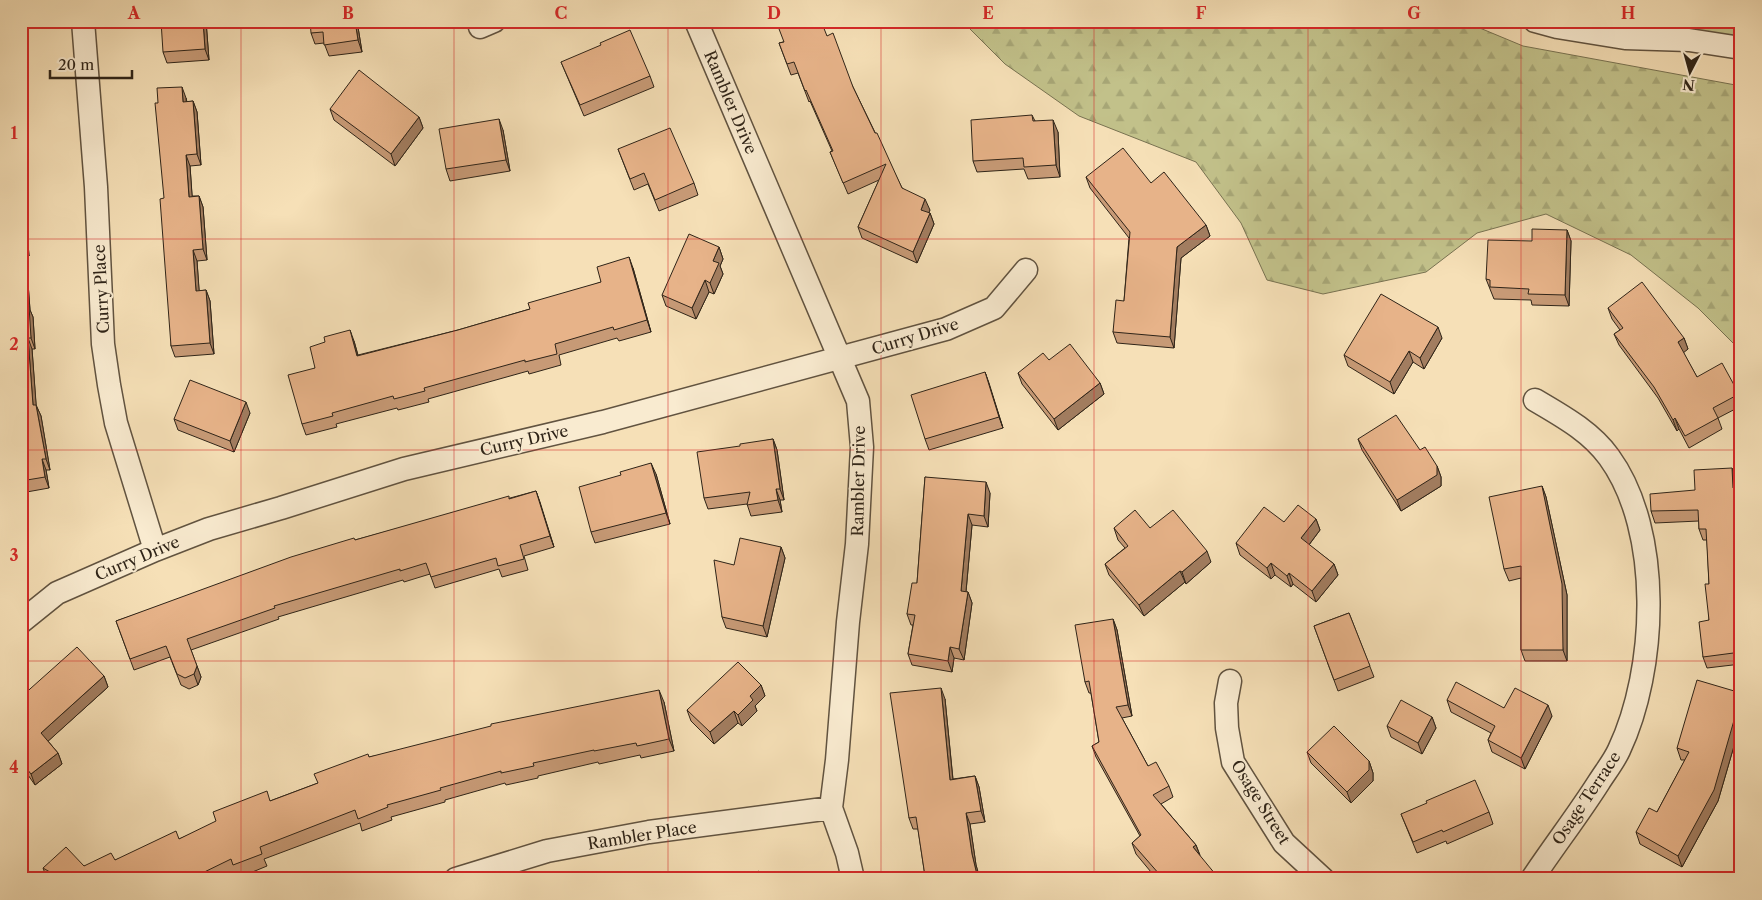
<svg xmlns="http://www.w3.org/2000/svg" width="1762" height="900" font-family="'Libre Caslon Text',serif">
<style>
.green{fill:#c2c18a;stroke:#787251}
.forest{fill:url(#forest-firs);stroke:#787251}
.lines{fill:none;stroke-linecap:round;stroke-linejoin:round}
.street-casing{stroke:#615340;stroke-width:25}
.street{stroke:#f9ebd0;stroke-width:22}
.wall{fill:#c79a76;stroke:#2f2418}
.shaded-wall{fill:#a27d60;stroke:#2f2418}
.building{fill:#e7b389;stroke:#2f2418}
.grid{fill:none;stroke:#d62828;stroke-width:1;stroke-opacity:0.55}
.labels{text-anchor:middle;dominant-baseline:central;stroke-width:4;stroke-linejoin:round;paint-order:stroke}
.street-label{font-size:16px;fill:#2f2418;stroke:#f9ebd0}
.neatline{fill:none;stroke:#d62828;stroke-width:2}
.grid-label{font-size:16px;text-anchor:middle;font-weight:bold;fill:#d62828}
</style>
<defs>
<pattern id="forest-firs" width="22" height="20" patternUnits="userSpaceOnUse" patternTransform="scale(1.25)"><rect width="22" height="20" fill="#c2c18a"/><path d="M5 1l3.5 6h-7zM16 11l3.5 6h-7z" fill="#a7a676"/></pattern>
</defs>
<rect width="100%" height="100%" fill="#f6e0b7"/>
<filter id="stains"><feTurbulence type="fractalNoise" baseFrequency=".004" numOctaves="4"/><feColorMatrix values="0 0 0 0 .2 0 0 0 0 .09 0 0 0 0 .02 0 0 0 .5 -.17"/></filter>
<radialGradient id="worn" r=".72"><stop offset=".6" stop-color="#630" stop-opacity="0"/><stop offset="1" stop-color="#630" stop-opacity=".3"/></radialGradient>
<path class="green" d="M 1639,21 L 1741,21 L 1741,39 Z"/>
<path class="forest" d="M 962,21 L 1463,21 L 1523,46 L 1741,86 L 1741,351 L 1698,308 L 1631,255 L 1546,214 L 1477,233 L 1426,272 L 1323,294 L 1267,280 L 1241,223 L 1196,162 L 1079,116 L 1005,64 Z"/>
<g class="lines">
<defs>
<path id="street" d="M 83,21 L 96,187 L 103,344 L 109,385 L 116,423 L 155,550
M 696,21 L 858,401 L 862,447 L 857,544 L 848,622 L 837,760 L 831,808 L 847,853 L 853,879
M 1535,21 L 1557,27 L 1625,38 L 1689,40 L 1741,48
M 480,27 L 494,21
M 21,622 L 57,593 L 155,550 L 209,529 L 281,508 L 404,469 L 603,422 L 946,329 L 994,308 L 1026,270
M 1230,681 L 1226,703 L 1227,728 L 1233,762 L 1284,843 L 1323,879
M 456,879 L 547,851 L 649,832 L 831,808
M 1532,879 C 1554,846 1578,815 1599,782 C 1606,771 1614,761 1619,750 C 1657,670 1663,531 1609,457 C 1590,431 1562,416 1535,400"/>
</defs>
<use href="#street" class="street-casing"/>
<use href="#street" class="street"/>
</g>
<path class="wall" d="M 206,21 L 209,60 L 167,63 L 163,52 Z
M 357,21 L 362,52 L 329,56 L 324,43 L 315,44 L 311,33 Z
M 827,36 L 853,87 L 902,188 L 930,210 L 928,213 L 930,213 L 934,224 L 917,263 L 862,238 L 858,227 L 879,180 L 848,194 L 830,152 L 832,151 L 810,101 L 809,102 L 798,73 L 791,75 L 779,43 L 783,42 Z
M 561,62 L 650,76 L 654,87 L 584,116 Z
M 186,98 L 187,102 L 193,101 L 197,112 L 201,165 L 190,166 L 192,196 L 199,196 L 203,207 L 207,260 L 197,261 L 199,291 L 206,290 L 210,301 L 214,354 L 175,357 L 171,346 Z
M 330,109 L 419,117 L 423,128 L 395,166 L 334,120 Z
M 1032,115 L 1035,121 L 1058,132 L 1060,177 L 1028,179 L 1024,169 L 977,172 L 973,161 Z
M 503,130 L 510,171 L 450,181 L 446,169 Z
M 618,149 L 694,183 L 698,195 L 659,211 L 648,184 L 634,190 Z
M 21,154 L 29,256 L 26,256 L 30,310 L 33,317 L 35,349 L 32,349 L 36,405 L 41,416 L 50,470 L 46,470 L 49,488 L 21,493 Z
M 1086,177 L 1151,183 L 1206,225 L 1210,236 L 1181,258 L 1174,348 L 1117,343 L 1113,332 L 1124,301 L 1129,238 L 1090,188 Z
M 1567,230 L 1571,241 L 1569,306 L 1532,305 L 1531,300 L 1494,299 L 1486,279 L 1532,241 Z
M 719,247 L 723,259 L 720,266 L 723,274 L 714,294 L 709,292 L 696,319 L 666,306 L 662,295 Z
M 633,268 L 651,332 L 619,341 L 617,338 L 559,355 L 561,365 L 529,374 L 528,371 L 428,399 L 429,402 L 398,410 L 397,408 L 336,424 L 337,427 L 306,435 L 302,424 L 315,368 L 325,342 L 354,341 L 358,355 L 458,330 L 530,309 L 601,282 Z
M 1608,308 L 1684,338 L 1688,349 L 1683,352 L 1697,377 L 1739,394 L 1741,399 L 1741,406 L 1718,418 L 1722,429 L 1689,448 L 1679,429 L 1677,431 L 1658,398 L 1619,345 L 1614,334 L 1620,330 L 1612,319 Z
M 1442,338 L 1424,369 L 1413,362 L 1394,394 L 1348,366 L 1344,355 Z
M 1049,360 L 1100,383 L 1104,394 L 1058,430 L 1022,384 L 1018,373 Z
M 985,372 L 1003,428 L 929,450 L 925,439 Z
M 250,413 L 234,452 L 178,430 L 174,419 Z
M 773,439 L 777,450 L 784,500 L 780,500 L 782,512 L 751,516 L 747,504 L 708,509 L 704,498 L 740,446 Z
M 1358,439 L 1420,450 L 1437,466 L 1441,477 L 1441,486 L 1401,511 L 1362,450 Z
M 656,474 L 670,524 L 595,543 L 591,532 Z
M 925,477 L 990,493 L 988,527 L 972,525 L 966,592 L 968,592 L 972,603 L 964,660 L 954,658 L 952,672 L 912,665 L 908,654 L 913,625 L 911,625 L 907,614 L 917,583 Z
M 1736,479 L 1737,488 L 1741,488 L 1741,664 L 1707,668 L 1703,657 L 1709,620 L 1709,584 L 1707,540 L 1703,540 L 1699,529 L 1699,521 L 1655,523 L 1651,511 Z
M 1542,486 L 1546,497 L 1567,595 L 1567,661 L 1525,661 L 1521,650 L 1521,578 L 1509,581 L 1504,569 Z
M 536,491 L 554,547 L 524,556 L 528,570 L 502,577 L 499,569 L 435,588 L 430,574 L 404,582 L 403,580 L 278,617 L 279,619 L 191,650 L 201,677 L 198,685 L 189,689 L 181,685 L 170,657 L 134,670 L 116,621 L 355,540 Z
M 1316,519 L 1320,530 L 1309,545 L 1334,564 L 1338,575 L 1316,602 L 1293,584 L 1291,587 L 1275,575 L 1271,579 L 1240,555 L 1236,543 L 1284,522 Z
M 1114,528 L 1150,528 L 1211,562 L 1186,584 L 1185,582 L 1144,616 L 1109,575 L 1105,564 L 1125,548 L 1118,540 Z
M 781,547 L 785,558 L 767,637 L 726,628 L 722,617 L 734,565 Z
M 1349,613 L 1374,677 L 1338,691 L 1314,626 Z
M 1113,619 L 1117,630 L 1132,716 L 1122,718 L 1148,766 L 1169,786 L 1173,797 L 1161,804 L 1196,845 L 1200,855 L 1156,878 L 1136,854 L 1132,843 L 1140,836 L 1096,757 L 1092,746 L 1099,742 L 1091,693 L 1089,693 L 1085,682 Z
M 104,676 L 108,687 L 48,741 L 58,753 L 62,764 L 35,785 L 28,775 L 21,781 L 21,697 Z
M 761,685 L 765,696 L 755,706 L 757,711 L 742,726 L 738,723 L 714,744 L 691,721 L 687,710 Z
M 1741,696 L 1741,722 L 1718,801 L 1682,867 L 1640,844 L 1636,832 L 1657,812 L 1685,760 L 1681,760 L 1677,748 Z
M 945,699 L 953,779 L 975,776 L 979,787 L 985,822 L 970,824 L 976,865 L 980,879 L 919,879 L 925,876 L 918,829 L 913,829 L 909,818 Z
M 1447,700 L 1504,708 L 1552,716 L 1525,769 L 1492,752 L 1488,740 L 1491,733 L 1451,712 Z
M 664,702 L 674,751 L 641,758 L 640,755 L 599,764 L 598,762 L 538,776 L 538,778 L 506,785 L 505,783 L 445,800 L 445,802 L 391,817 L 392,820 L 362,831 L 360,823 L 264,859 L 267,866 L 238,878 L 236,872 L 221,879 L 47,879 L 43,868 L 84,866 L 115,860 L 179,839 L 270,801 L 318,783 L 369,757 Z
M 1432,717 L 1436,728 L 1422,754 L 1391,737 L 1387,726 Z
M 1307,752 L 1369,761 L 1373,773 L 1373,781 L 1351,803 L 1311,763 Z
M 1489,812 L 1493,824 L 1447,844 L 1446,841 L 1417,853 L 1401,814 Z"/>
<path class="shaded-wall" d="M 203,21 L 206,21 L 209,60 L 205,49 Z
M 355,21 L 357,21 L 362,52 L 358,40 Z
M 182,87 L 186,98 L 187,113 L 183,102 Z
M 193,101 L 197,112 L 201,165 L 197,154 Z
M 419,117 L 423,128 L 395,166 L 391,154 Z
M 499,119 L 503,130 L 510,171 L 506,160 Z
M 1053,120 L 1058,132 L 1060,177 L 1056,165 Z
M 21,154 L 29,256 L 25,244 L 21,196 Z
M 186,155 L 190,166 L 193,208 L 189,197 Z
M 199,196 L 203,207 L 207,260 L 203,249 Z
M 925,199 L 930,210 L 925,221 L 921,210 Z
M 930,213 L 934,224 L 917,263 L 913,252 Z
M 1206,225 L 1210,236 L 1181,258 L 1174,348 L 1170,337 L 1177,247 Z
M 1567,230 L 1571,241 L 1569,306 L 1565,295 Z
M 22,245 L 26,256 L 30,310 L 33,317 L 35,349 L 31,338 L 26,306 Z
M 719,247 L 723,259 L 720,266 L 723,274 L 714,294 L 710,283 L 713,261 Z
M 193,250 L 197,261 L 200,302 L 196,291 Z
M 629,257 L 633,268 L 651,332 L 647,320 Z
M 705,280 L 709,292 L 696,319 L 692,308 Z
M 206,290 L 210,301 L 214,354 L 210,343 Z
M 1438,327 L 1442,338 L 1424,369 L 1420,358 Z
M 350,330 L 354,341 L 361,367 L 357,356 Z
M 28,338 L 32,349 L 37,416 L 33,405 Z
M 1684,338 L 1688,349 L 1682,354 L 1678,342 Z
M 1409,351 L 1413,362 L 1394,394 L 1390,382 Z
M 985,372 L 989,383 L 1003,428 L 999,417 Z
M 1100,383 L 1104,394 L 1058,430 L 1054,419 Z
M 246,402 L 250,413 L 234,452 L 230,441 Z
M 36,405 L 41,416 L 50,470 L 46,459 Z
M 1675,418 L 1679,429 L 1677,431 L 1673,420 Z
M 773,439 L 777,450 L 784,500 L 780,489 Z
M 42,459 L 46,470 L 49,488 L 45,477 Z
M 651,463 L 656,474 L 670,524 L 666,513 Z
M 1437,466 L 1441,477 L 1441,486 L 1401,511 L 1397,500 Z
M 1732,468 L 1736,479 L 1737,500 L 1733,488 Z
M 986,482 L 990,493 L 988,527 L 984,516 Z
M 1542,486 L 1546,497 L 1567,595 L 1567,661 L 1563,650 Z
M 776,489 L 780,500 L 782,512 L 778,500 Z
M 536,491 L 540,502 L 554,547 L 550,536 Z
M 1739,511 L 1741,517 L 1741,556 Z
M 968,514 L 972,525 L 965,602 L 961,591 Z
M 1316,519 L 1320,530 L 1305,550 L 1301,538 Z
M 781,547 L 785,558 L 767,637 L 763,626 Z
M 1207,551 L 1211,562 L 1186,584 L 1182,572 Z
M 1271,563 L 1275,575 L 1271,579 L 1267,568 Z
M 1334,564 L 1338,575 L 1316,602 L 1312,591 Z
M 1180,571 L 1185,582 L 1144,616 L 1139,605 Z
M 1289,573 L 1293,584 L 1291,587 L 1287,576 Z
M 968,592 L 972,603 L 964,660 L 959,649 Z
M 1113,619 L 1117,630 L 1132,716 L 1128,705 Z
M 950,647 L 954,658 L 952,672 L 948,661 Z
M 197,666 L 201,677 L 198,685 L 194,674 Z
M 104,676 L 108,687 L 45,744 L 41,733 Z
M 761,685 L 765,696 L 755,706 L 757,711 L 742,726 L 738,715 L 750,696 Z
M 941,688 L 945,699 L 954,791 L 950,780 Z
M 659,690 L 664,702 L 674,751 L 669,739 Z
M 1741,696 L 1741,722 L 1718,801 L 1682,867 L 1678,856 Z
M 1548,705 L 1552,716 L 1525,769 L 1521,758 Z
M 734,711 L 738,723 L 714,744 L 710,732 Z
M 1432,717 L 1436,728 L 1422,754 L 1418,743 Z
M 58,753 L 62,764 L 35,785 L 31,774 Z
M 1369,761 L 1373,773 L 1373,781 L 1351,803 L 1347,792 Z
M 23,764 L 28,775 L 21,781 L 21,766 Z
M 975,776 L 979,787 L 985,822 L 981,811 Z
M 966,813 L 970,824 L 976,865 L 980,879 L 978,879 L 972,854 Z
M 1196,845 L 1200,856 L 1193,847 Z"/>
<path class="building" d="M 161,21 L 203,21 L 205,49 L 163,52 Z
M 310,21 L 355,21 L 358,40 L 324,45 L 323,32 L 311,33 Z
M 776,21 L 821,21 L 827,36 L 833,33 L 853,87 L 875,133 L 877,133 L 902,188 L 925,199 L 921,210 L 930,213 L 913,252 L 858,227 L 886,164 L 843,183 L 830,152 L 833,151 L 806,90 L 805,91 L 794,62 L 787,64 L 779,43 L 784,42 Z
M 630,30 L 650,76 L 580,105 L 561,62 L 601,45 L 600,43 Z
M 359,70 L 419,117 L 391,154 L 330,109 Z
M 182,87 L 183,102 L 193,101 L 197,154 L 186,155 L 189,197 L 199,196 L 203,249 L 193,250 L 196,291 L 206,290 L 210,343 L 171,346 L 160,199 L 164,198 L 155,103 L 158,103 L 157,88 Z
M 1032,115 L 1033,121 L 1053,120 L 1056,165 L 1024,167 L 1023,158 L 973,161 L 971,120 Z
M 499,119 L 506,160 L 446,169 L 439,129 Z
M 670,128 L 694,183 L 655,200 L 644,173 L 630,179 L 618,149 Z
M 1123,148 L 1151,183 L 1164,172 L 1206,225 L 1177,247 L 1170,337 L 1113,332 L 1116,300 L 1124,301 L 1130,232 L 1086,177 Z
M 21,196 L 25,244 L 22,245 L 26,306 L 29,306 L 31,338 L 28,338 L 33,405 L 36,405 L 46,459 L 42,459 L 45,477 L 21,481 Z
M 1532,229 L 1567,230 L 1565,295 L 1528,294 L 1529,289 L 1490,287 L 1490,280 L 1486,279 L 1488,240 L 1532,241 Z
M 689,234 L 719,247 L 713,261 L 719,263 L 710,283 L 705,280 L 692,308 L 662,295 Z
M 629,257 L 647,320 L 614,330 L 613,327 L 555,344 L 557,354 L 525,362 L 525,360 L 424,388 L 425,391 L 394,399 L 393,396 L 332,413 L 333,416 L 302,424 L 288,375 L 315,368 L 310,347 L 325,342 L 324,337 L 350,330 L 357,356 L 458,330 L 530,309 L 528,303 L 601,282 L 597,267 Z
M 1642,282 L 1684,338 L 1678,342 L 1697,377 L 1722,363 L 1739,394 L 1713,408 L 1718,418 L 1685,436 L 1675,418 L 1673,420 L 1654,387 L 1614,334 L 1623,328 L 1608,308 Z
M 1381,294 L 1438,327 L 1420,358 L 1409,351 L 1390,382 L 1344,355 Z
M 1070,344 L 1100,383 L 1054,419 L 1018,373 L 1043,353 L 1049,360 Z
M 985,372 L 999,417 L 925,439 L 911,395 Z
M 190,380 L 246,402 L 230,441 L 174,419 Z
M 1396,415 L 1420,450 L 1425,447 L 1437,466 L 1437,475 L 1397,500 L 1358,439 Z
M 773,439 L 780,489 L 776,489 L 778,500 L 747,505 L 750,492 L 704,498 L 697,452 L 740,446 L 740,444 Z
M 651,463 L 666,513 L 591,532 L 579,487 L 621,475 L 620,472 Z
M 1732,468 L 1733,488 L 1741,488 L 1741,511 L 1739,511 L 1741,556 L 1741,652 L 1703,657 L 1699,622 L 1709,620 L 1705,584 L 1709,584 L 1706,529 L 1699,529 L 1698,510 L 1651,511 L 1650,494 L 1695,490 L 1694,470 Z
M 925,477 L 986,482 L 984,516 L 968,514 L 961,591 L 968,592 L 959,649 L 950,647 L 948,661 L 908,654 L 915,615 L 907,614 L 912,583 L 917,583 Z
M 1542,486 L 1562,584 L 1563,650 L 1521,650 L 1521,566 L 1504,569 L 1489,497 Z
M 536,491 L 550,536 L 520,545 L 524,559 L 498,566 L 496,558 L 431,577 L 426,563 L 400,571 L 400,569 L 274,606 L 275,608 L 187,639 L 197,666 L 194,674 L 185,678 L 177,674 L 166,646 L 130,659 L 116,621 L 291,557 L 354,538 L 355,540 L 509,496 L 509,499 Z
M 1298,505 L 1316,519 L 1301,538 L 1334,564 L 1312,591 L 1289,573 L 1287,576 L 1271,563 L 1267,568 L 1236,543 L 1264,507 L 1284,522 Z
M 1135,510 L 1150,528 L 1173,510 L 1207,551 L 1182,572 L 1180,571 L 1139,605 L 1105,564 L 1128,546 L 1114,528 Z
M 740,538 L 781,547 L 763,626 L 722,617 L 714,560 L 734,565 Z
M 1349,613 L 1370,666 L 1334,680 L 1314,626 Z
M 1113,619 L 1128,705 L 1116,707 L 1148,766 L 1156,762 L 1169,786 L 1153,795 L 1196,845 L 1193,847 L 1216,875 L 1221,879 L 1156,879 L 1160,875 L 1132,843 L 1141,835 L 1092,746 L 1099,742 L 1089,681 L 1085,682 L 1075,625 Z
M 77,647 L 104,676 L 41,733 L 58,753 L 31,774 L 23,764 L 21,766 L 21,697 Z
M 738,662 L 761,685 L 750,696 L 753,700 L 738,715 L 734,711 L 710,732 L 687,710 Z
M 1697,680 L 1741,693 L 1741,696 L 1714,790 L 1678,856 L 1636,832 L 1649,808 L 1657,812 L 1689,752 L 1677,748 Z
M 1456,682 L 1504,708 L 1515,688 L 1548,705 L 1521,758 L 1488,740 L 1495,726 L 1447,700 Z
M 941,688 L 950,780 L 975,776 L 981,811 L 966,813 L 972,854 L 978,879 L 919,879 L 919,878 L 925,876 L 916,817 L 909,818 L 890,693 Z
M 659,690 L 669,739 L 637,746 L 636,743 L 594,751 L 594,750 L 533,763 L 534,766 L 501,773 L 501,771 L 440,788 L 441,790 L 387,805 L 388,807 L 358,819 L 355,810 L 260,847 L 262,854 L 233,865 L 231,859 L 190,879 L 62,879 L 43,868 L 66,847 L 84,866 L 111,853 L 115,860 L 176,831 L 179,839 L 216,821 L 213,812 L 267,791 L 270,801 L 318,783 L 314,774 L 368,754 L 369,757 L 491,726 L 491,724 Z
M 1401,700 L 1432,717 L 1418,743 L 1387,726 Z
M 1334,726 L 1369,761 L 1369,770 L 1347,792 L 1307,752 Z
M 1475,780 L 1489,812 L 1443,832 L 1442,830 L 1413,842 L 1401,814 L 1427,803 L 1426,801 Z
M 759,871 L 764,879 L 744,879 Z
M 1619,875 L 1623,879 L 1616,879 Z
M 688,876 L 688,879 L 672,879 Z"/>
<path class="grid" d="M 241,21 L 241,879M 454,21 L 454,879M 668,21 L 668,879M 881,21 L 881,879M 1094,21 L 1094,879M 1308,21 L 1308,879M 1521,21 L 1521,879M 21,239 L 1741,239M 21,450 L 1741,450M 21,661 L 1741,661"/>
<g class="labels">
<g class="street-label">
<text transform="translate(731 102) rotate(67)">Rambler Drive</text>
<text transform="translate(101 289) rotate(-93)">Curry Place</text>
<text transform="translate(915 336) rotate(-17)">Curry Drive</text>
<text transform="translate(524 440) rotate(-13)">Curry Drive</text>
<text transform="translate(858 481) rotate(-89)">Rambler Drive</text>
<text transform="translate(137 558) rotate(-23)">Curry Drive</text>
<text transform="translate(1586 798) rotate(-56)">Osage Terrace</text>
<text transform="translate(1261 802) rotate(58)">Osage Street</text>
<text transform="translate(642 835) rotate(-9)">Rambler Place</text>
</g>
</g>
<rect width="1762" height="900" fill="none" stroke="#f6e0b7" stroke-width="55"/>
<g transform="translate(1690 72) rotate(186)" stroke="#f9ebd0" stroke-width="4" paint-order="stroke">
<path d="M0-4L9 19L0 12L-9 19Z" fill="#2f2418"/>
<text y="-8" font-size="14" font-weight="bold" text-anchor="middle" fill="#2f2418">N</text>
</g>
<path d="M50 70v8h82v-8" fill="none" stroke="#2f2418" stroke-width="2.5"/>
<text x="58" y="70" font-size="15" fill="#2f2418" stroke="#f9ebd0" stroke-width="4" paint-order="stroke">20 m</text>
<rect x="28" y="28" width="1706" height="844" class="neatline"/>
<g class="grid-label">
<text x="134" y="19">A</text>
<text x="348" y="19">B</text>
<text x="561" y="19">C</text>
<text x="774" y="19">D</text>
<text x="988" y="19">E</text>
<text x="1201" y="19">F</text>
<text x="1414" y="19">G</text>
<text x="1628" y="19">H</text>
<text x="14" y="139">1</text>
<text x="14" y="350">2</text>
<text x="14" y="561">3</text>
<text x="14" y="773">4</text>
</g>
<rect width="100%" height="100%" filter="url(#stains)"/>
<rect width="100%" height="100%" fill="url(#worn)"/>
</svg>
